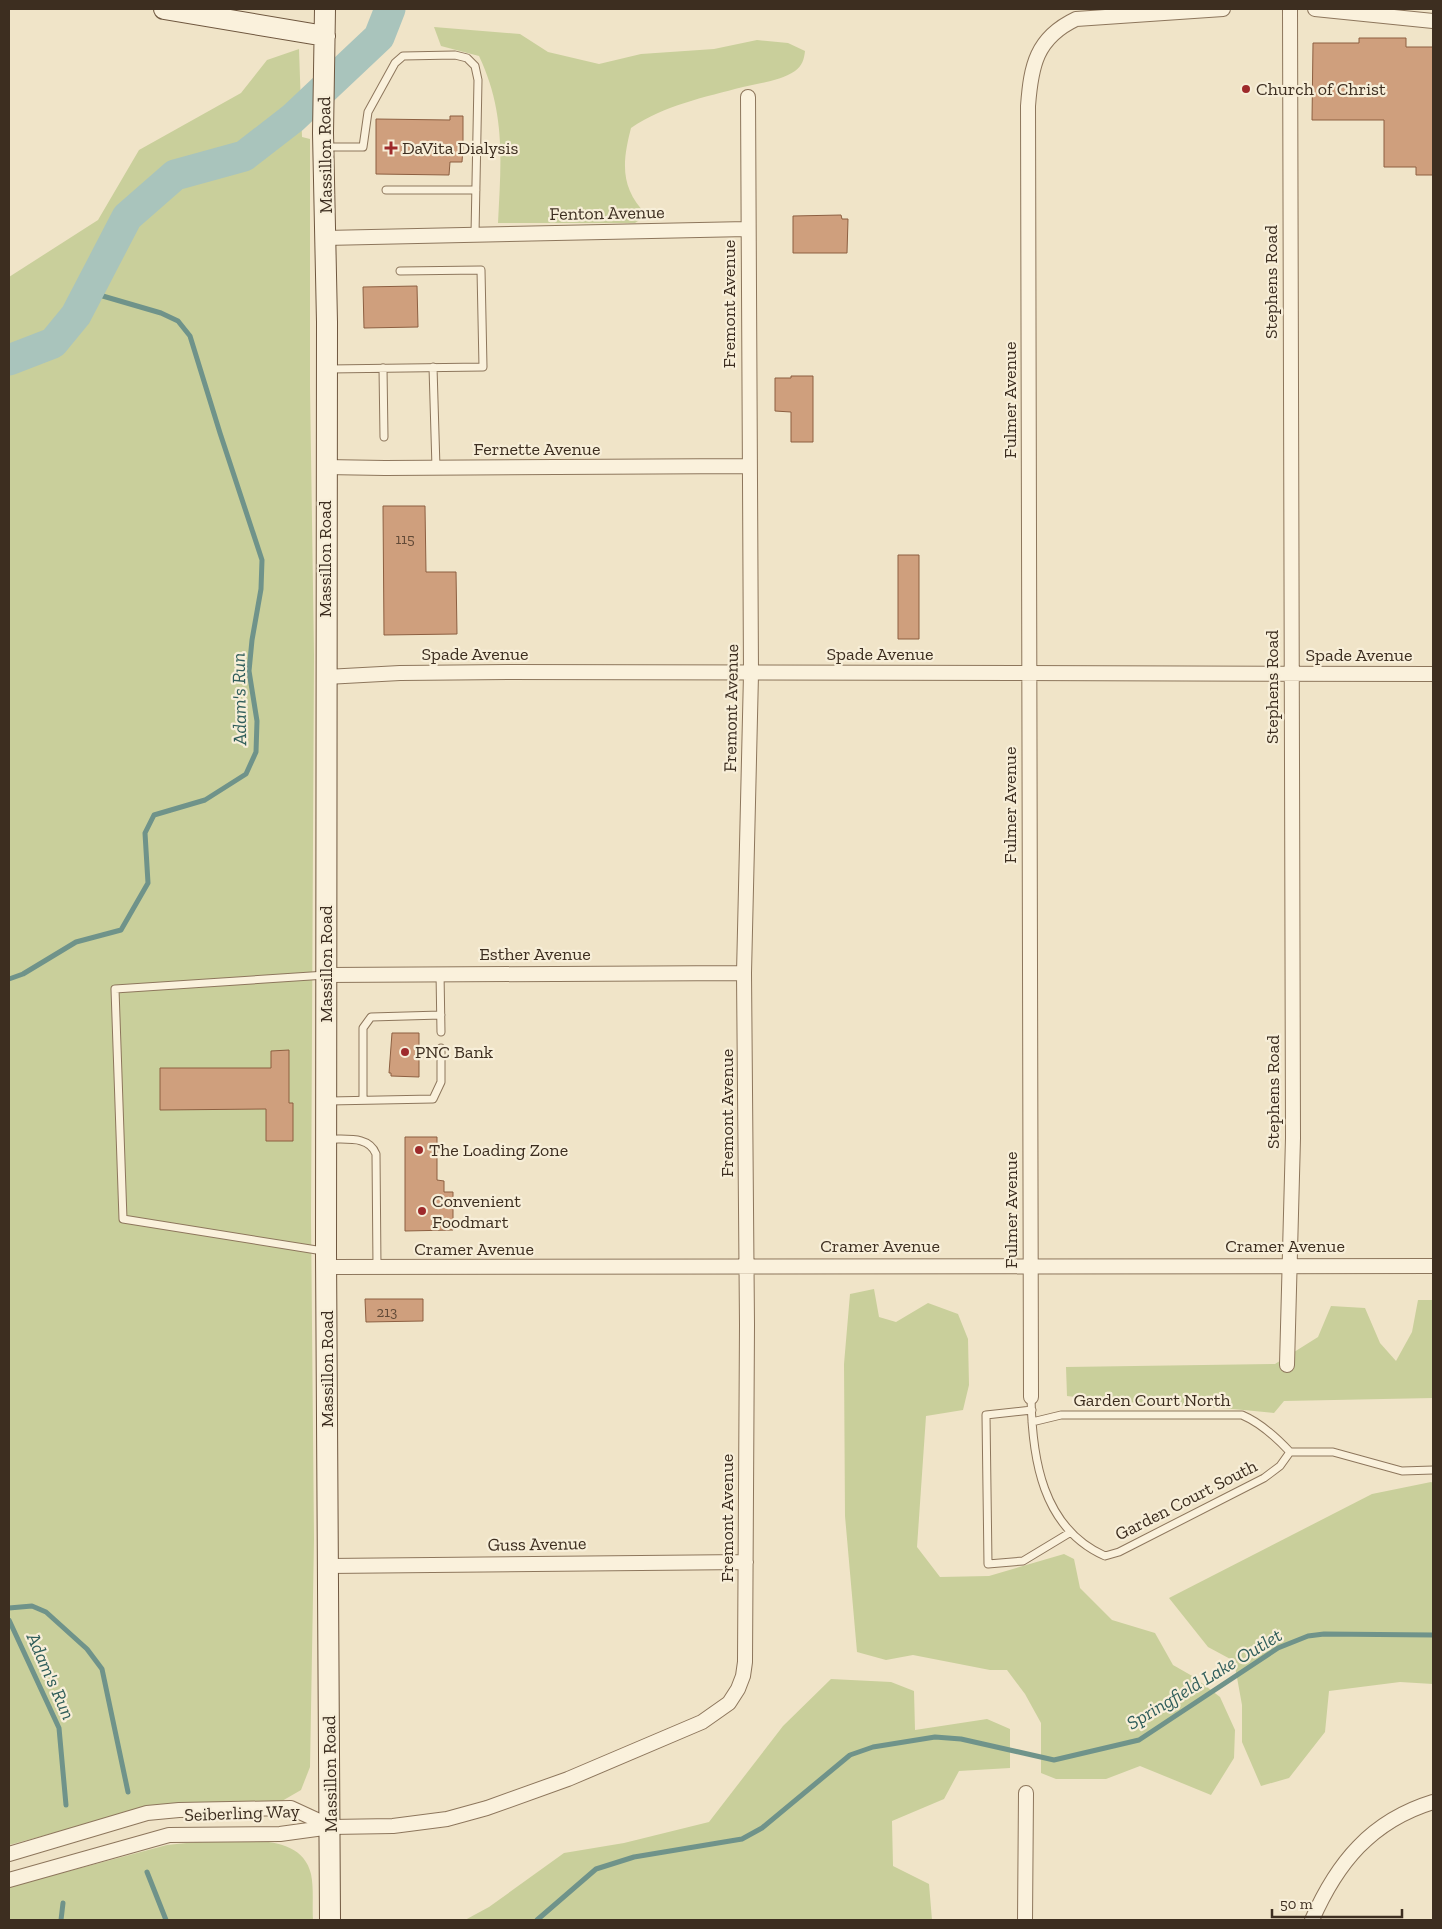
<svg xmlns="http://www.w3.org/2000/svg" width="1442" height="1929" font-family="'Zilla Slab',serif">
<style>
.green{fill:#c9cf9b}
.lines{fill:none;stroke-linecap:round;stroke-linejoin:round}
.stream{stroke:#6f938a;stroke-width:5}
.river{stroke:#a9c4bc;stroke-width:31}
.building{fill:#cf9f7d;stroke:#8d5f41}
.lane-casing{stroke:#8d765c;stroke-width:9}
.street-casing{stroke:#8d765c;stroke-width:16}
.secondary-casing{stroke:#6f573f;stroke-width:22}
.lane{stroke:#faf1dc;stroke-width:7}
.street{stroke:#faf1dc;stroke-width:14}
.secondary{stroke:#faf1dc;stroke-width:20}
.poi-dot{fill:#9e2a2b;stroke:#f7eed8;stroke-width:2}
.labels{text-anchor:middle;dominant-baseline:central;stroke-width:4.5;stroke-linejoin:round;paint-order:stroke}
.number-label{font-size:15px;fill:#624a37}
.poi-label{font-size:18px;fill:#3d2e20;stroke:#f7eed8;text-anchor:start}
.street-label{font-size:18px;fill:#3d2e20;stroke:#f7eed8}
.water-label{font-size:19px;font-style:italic;fill:#2f5d5a;stroke:#f7eed8}
</style>
<rect width="100%" height="100%" fill="#f0e4c8"/>
<path class="green" d="M 434,27 L 520,34 L 548,52 L 599,64 L 641,54 L 714,49 L 757,40 L 788,43 L 805,51 C 804,60 802,66 795,71 C 780,81 760,83 743,87 C 705,97 665,105 631,128 C 622,163 620,188 647,215 L 635,223 L 498,223 C 501,162 506,113 479,56 L 441,46 Z
M 299,49 L 302,137 L 310,139 L 310,387 L 314,655 L 311,1218 L 314,1539 L 310,1767 L 301,1790 L 282,1801 L 232,1801 L 116,1816 L 9,1845 L 9,277 L 98,220 L 139,150 L 241,93 L 267,60 Z
M 874,1289 L 879,1317 L 896,1322 L 928,1303 L 958,1314 L 968,1339 L 969,1385 L 963,1410 L 926,1416 L 917,1547 L 940,1577 L 989,1576 L 1064,1554 L 1074,1559 L 1080,1588 L 1112,1620 L 1155,1633 L 1173,1665 L 1194,1677 L 1220,1697 L 1235,1730 L 1234,1758 L 1211,1795 L 1140,1766 L 1106,1779 L 1056,1779 L 1041,1773 L 1041,1723 L 1025,1694 L 1007,1670 L 990,1670 L 913,1655 L 886,1660 L 857,1652 L 845,1516 L 844,1364 L 850,1294 Z
M 1418,1300 L 1433,1300 L 1433,1398 L 1284,1401 L 1274,1413 C 1205,1405 1136,1405 1067,1396 L 1066,1367 L 1275,1364 L 1318,1337 L 1331,1306 L 1365,1308 L 1380,1343 L 1396,1361 L 1412,1332 Z
M 1431,1482 L 1433,1483 L 1433,1684 L 1400,1682 L 1329,1691 L 1325,1732 L 1289,1778 L 1261,1786 L 1242,1742 L 1242,1705 L 1234,1661 L 1208,1647 L 1169,1598 L 1372,1494 Z
M 831,1679 L 891,1682 L 914,1691 L 915,1730 L 987,1719 L 1010,1729 L 1010,1768 L 959,1771 L 944,1799 L 892,1821 L 893,1866 L 929,1884 L 932,1920 L 465,1920 L 489,1907 L 564,1853 L 624,1843 L 709,1822 L 783,1726 Z
M 196,1842 C 231,1842 301,1829 311,1874 C 314,1888 312,1906 313,1920 L 9,1920 L 9,1887 L 167,1845 Z"/>
<g class="lines">
<path class="stream" d="M 9,979 L 23,974 L 76,942 L 121,930 L 148,883 L 145,833 L 154,815 L 205,800 L 246,774 L 256,752 L 257,721 L 249,671 L 252,640 L 261,589 L 262,560 L 220,433 L 190,336 L 178,321 L 161,313 L 89,292
M 9,1608 L 32,1606 L 46,1612 L 87,1649 L 102,1669 L 128,1792
M 9,1620 L 59,1728 L 66,1805
M 147,1872 L 166,1920
M 61,1920 L 63,1903
M 537,1920 L 596,1869 L 634,1857 L 742,1839 L 762,1828 L 850,1755 L 873,1747 L 935,1737 L 961,1739 L 1054,1760 L 1139,1740 L 1278,1648 L 1308,1636 L 1324,1634 L 1433,1635"/>
<path class="river" d="M 9,360 L 53,343 L 76,315 L 127,217 L 175,175 L 244,156 L 293,118 L 379,37 L 390,9"/>
</g>
<path class="building" d="M 1359,38 L 1406,38 L 1406,47 L 1433,47 L 1433,175 L 1416,175 L 1416,167 L 1384,167 L 1384,120 L 1312,120 L 1313,43 L 1359,43 Z
M 450,116 L 463,116 L 463,148 L 462,162 L 450,162 L 449,175 L 376,174 L 376,119 L 450,120 Z
M 841,215 L 842,219 L 848,219 L 847,253 L 793,253 L 793,216 Z
M 417,286 L 418,327 L 364,328 L 363,287 Z
M 791,376 L 813,376 L 813,442 L 791,442 L 791,412 L 775,411 L 775,378 L 791,378 Z
M 383,506 L 425,506 L 426,572 L 456,572 L 457,634 L 384,635 Z
M 898,555 L 919,555 L 919,639 L 898,639 Z
M 392,1033 L 419,1033 L 419,1077 L 391,1076 L 391,1073 L 389,1073 Z
M 289,1050 L 289,1103 L 293,1103 L 293,1141 L 266,1141 L 266,1109 L 160,1110 L 160,1068 L 271,1068 L 271,1051 Z
M 405,1137 L 437,1137 L 437,1180 L 444,1181 L 444,1192 L 453,1192 L 453,1230 L 405,1231 Z
M 365,1299 L 423,1299 L 423,1321 L 366,1322 Z"/>
<g class="lines">
<defs>
<path id="lane" d="M 324,147 L 363,147 L 368,112 L 395,63 L 403,56 L 455,55 L 467,58 L 475,66 L 478,80 L 475,234
M 386,190 L 476,190
M 433,367 L 436,468
M 383,368 L 384,437
M 329,369 L 483,367 L 481,270 L 400,271
M 440,973 L 441,1032
M 363,1100 L 363,1028 L 371,1017 L 441,1015
M 329,1101 L 433,1099 L 441,1082 L 441,1048
M 327,1139 C 345,1140 369,1135 376,1154 L 377,1267
M 323,1251 L 123,1219 L 115,989 L 326,975
M 1031,1397 C 1032,1458 1042,1528 1105,1556 L 1119,1552 L 1264,1478 L 1280,1466 L 1290,1452 L 1333,1452 L 1402,1471 L 1433,1470
M 1032,1410 L 986,1415 L 988,1564 L 1023,1561 L 1071,1532
M 1032,1422 L 1061,1415 L 1242,1415 C 1261,1423 1276,1437 1290,1452"/>
<path id="street" d="M 1315,9 L 1433,21
M 325,238 L 747,229
M 325,467 L 385,468 L 749,466
M 326,677 L 400,673 L 508,672 L 1433,674
M 326,975 L 744,973
M 326,1267 L 1433,1266
M 1287,1365 L 1293,1138 L 1290,9
M 1031,1397 L 1028,106 C 1031,66 1036,38 1076,19 L 1223,9
M 328,1566 L 746,1562
M 9,1854 L 147,1813 L 179,1810 L 291,1808 L 330,1826
M 9,1880 L 169,1835 L 280,1834 L 331,1827 L 393,1826 L 447,1819 L 487,1808 L 568,1779 L 702,1722 L 729,1703 L 738,1689 L 743,1676 L 745,1662 L 747,1325 L 744,973 L 751,674 L 748,97
M 1025,1920 L 1026,1793
M 1312,1920 C 1337,1863 1371,1821 1433,1802"/>
<path id="secondary" d="M 164,9 L 325,36
M 325,9 L 323,133 L 327,322 L 326,1252 L 330,1920"/>
</defs>
<use href="#lane" class="lane-casing"/>
<use href="#street" class="street-casing"/>
<use href="#secondary" class="secondary-casing"/>
<use href="#lane" class="lane"/>
<use href="#street" class="street"/>
<use href="#secondary" class="secondary"/>
</g>
<g class="poi-dot">
<circle cx="1246" cy="89" r="5"/>
<path d="M388.5 140.5h5v5h5v5h-5v5h-5v-5h-5v-5h5z"/>
<circle cx="405" cy="1052" r="5"/>
<circle cx="419" cy="1150" r="5"/>
<circle cx="422" cy="1211" r="5"/>
</g>
<g class="labels">
<g class="number-label">
<text x="405" y="539">115</text>
<text x="387" y="1312">213</text>
</g>
<g class="poi-label">
<text x="1256" y="89">Church of Christ</text>
<text x="402" y="148">DaVita Dialysis</text>
<text x="415" y="1052">PNC Bank</text>
<text x="429" y="1150">The Loading Zone</text>
<text x="432" y="1201">Convenient<tspan x="432" dy="21">Foodmart</tspan></text>
</g>
<g class="street-label">
<text transform="translate(325 155) rotate(-91)">Massillon Road</text>
<text transform="translate(607 213) rotate(-1)">Fenton Avenue</text>
<text transform="translate(1271 282) rotate(-90)">Stephens Road</text>
<text transform="translate(729 304) rotate(-90)">Fremont Avenue</text>
<text transform="translate(1010 400) rotate(-90)">Fulmer Avenue</text>
<text x="537" y="449">Fernette Avenue</text>
<text transform="translate(325 559) rotate(-90)">Massillon Road</text>
<text x="475" y="654">Spade Avenue</text>
<text x="880" y="654">Spade Avenue</text>
<text x="1359" y="655">Spade Avenue</text>
<text transform="translate(1272 687) rotate(-90)">Stephens Road</text>
<text transform="translate(731 708) rotate(-89)">Fremont Avenue</text>
<text transform="translate(1010 805) rotate(-90)">Fulmer Avenue</text>
<text x="535" y="954">Esther Avenue</text>
<text transform="translate(326 964) rotate(-90)">Massillon Road</text>
<text transform="translate(1273 1092) rotate(-90)">Stephens Road</text>
<text transform="translate(727 1113) rotate(-90)">Fremont Avenue</text>
<text transform="translate(1011 1210) rotate(-90)">Fulmer Avenue</text>
<text x="880" y="1246">Cramer Avenue</text>
<text x="1285" y="1246">Cramer Avenue</text>
<text x="474" y="1249">Cramer Avenue</text>
<text transform="translate(327 1369) rotate(-90)">Massillon Road</text>
<text x="1152" y="1400">Garden Court North</text>
<text transform="translate(1186 1500) rotate(-27)">Garden Court South</text>
<text transform="translate(727 1518) rotate(-90)">Fremont Avenue</text>
<text transform="translate(537 1544) rotate(-1)">Guss Avenue</text>
<text transform="translate(330 1774) rotate(-91)">Massillon Road</text>
<text transform="translate(242 1813) rotate(-2)">Seiberling Way</text>
</g>
<g class="water-label">
<text transform="translate(239 699) rotate(-91)">Adam's Run</text>
<text transform="translate(51 1676) rotate(66)">Adam's Run</text>
<text transform="translate(1204 1679) rotate(-31)">Springfield Lake Outlet</text>
</g>
</g>
<rect width="1442" height="1929" fill="none" stroke="#3d2e20" stroke-width="20"/>
<path d="M1272 1909v8h130v-8" fill="none" stroke="#3d2e20" stroke-width="2.5"/>
<text x="1280" y="1909" font-size="15" fill="#3d2e20" stroke="#f7eed8" stroke-width="4" paint-order="stroke">50 m</text>
</svg>
